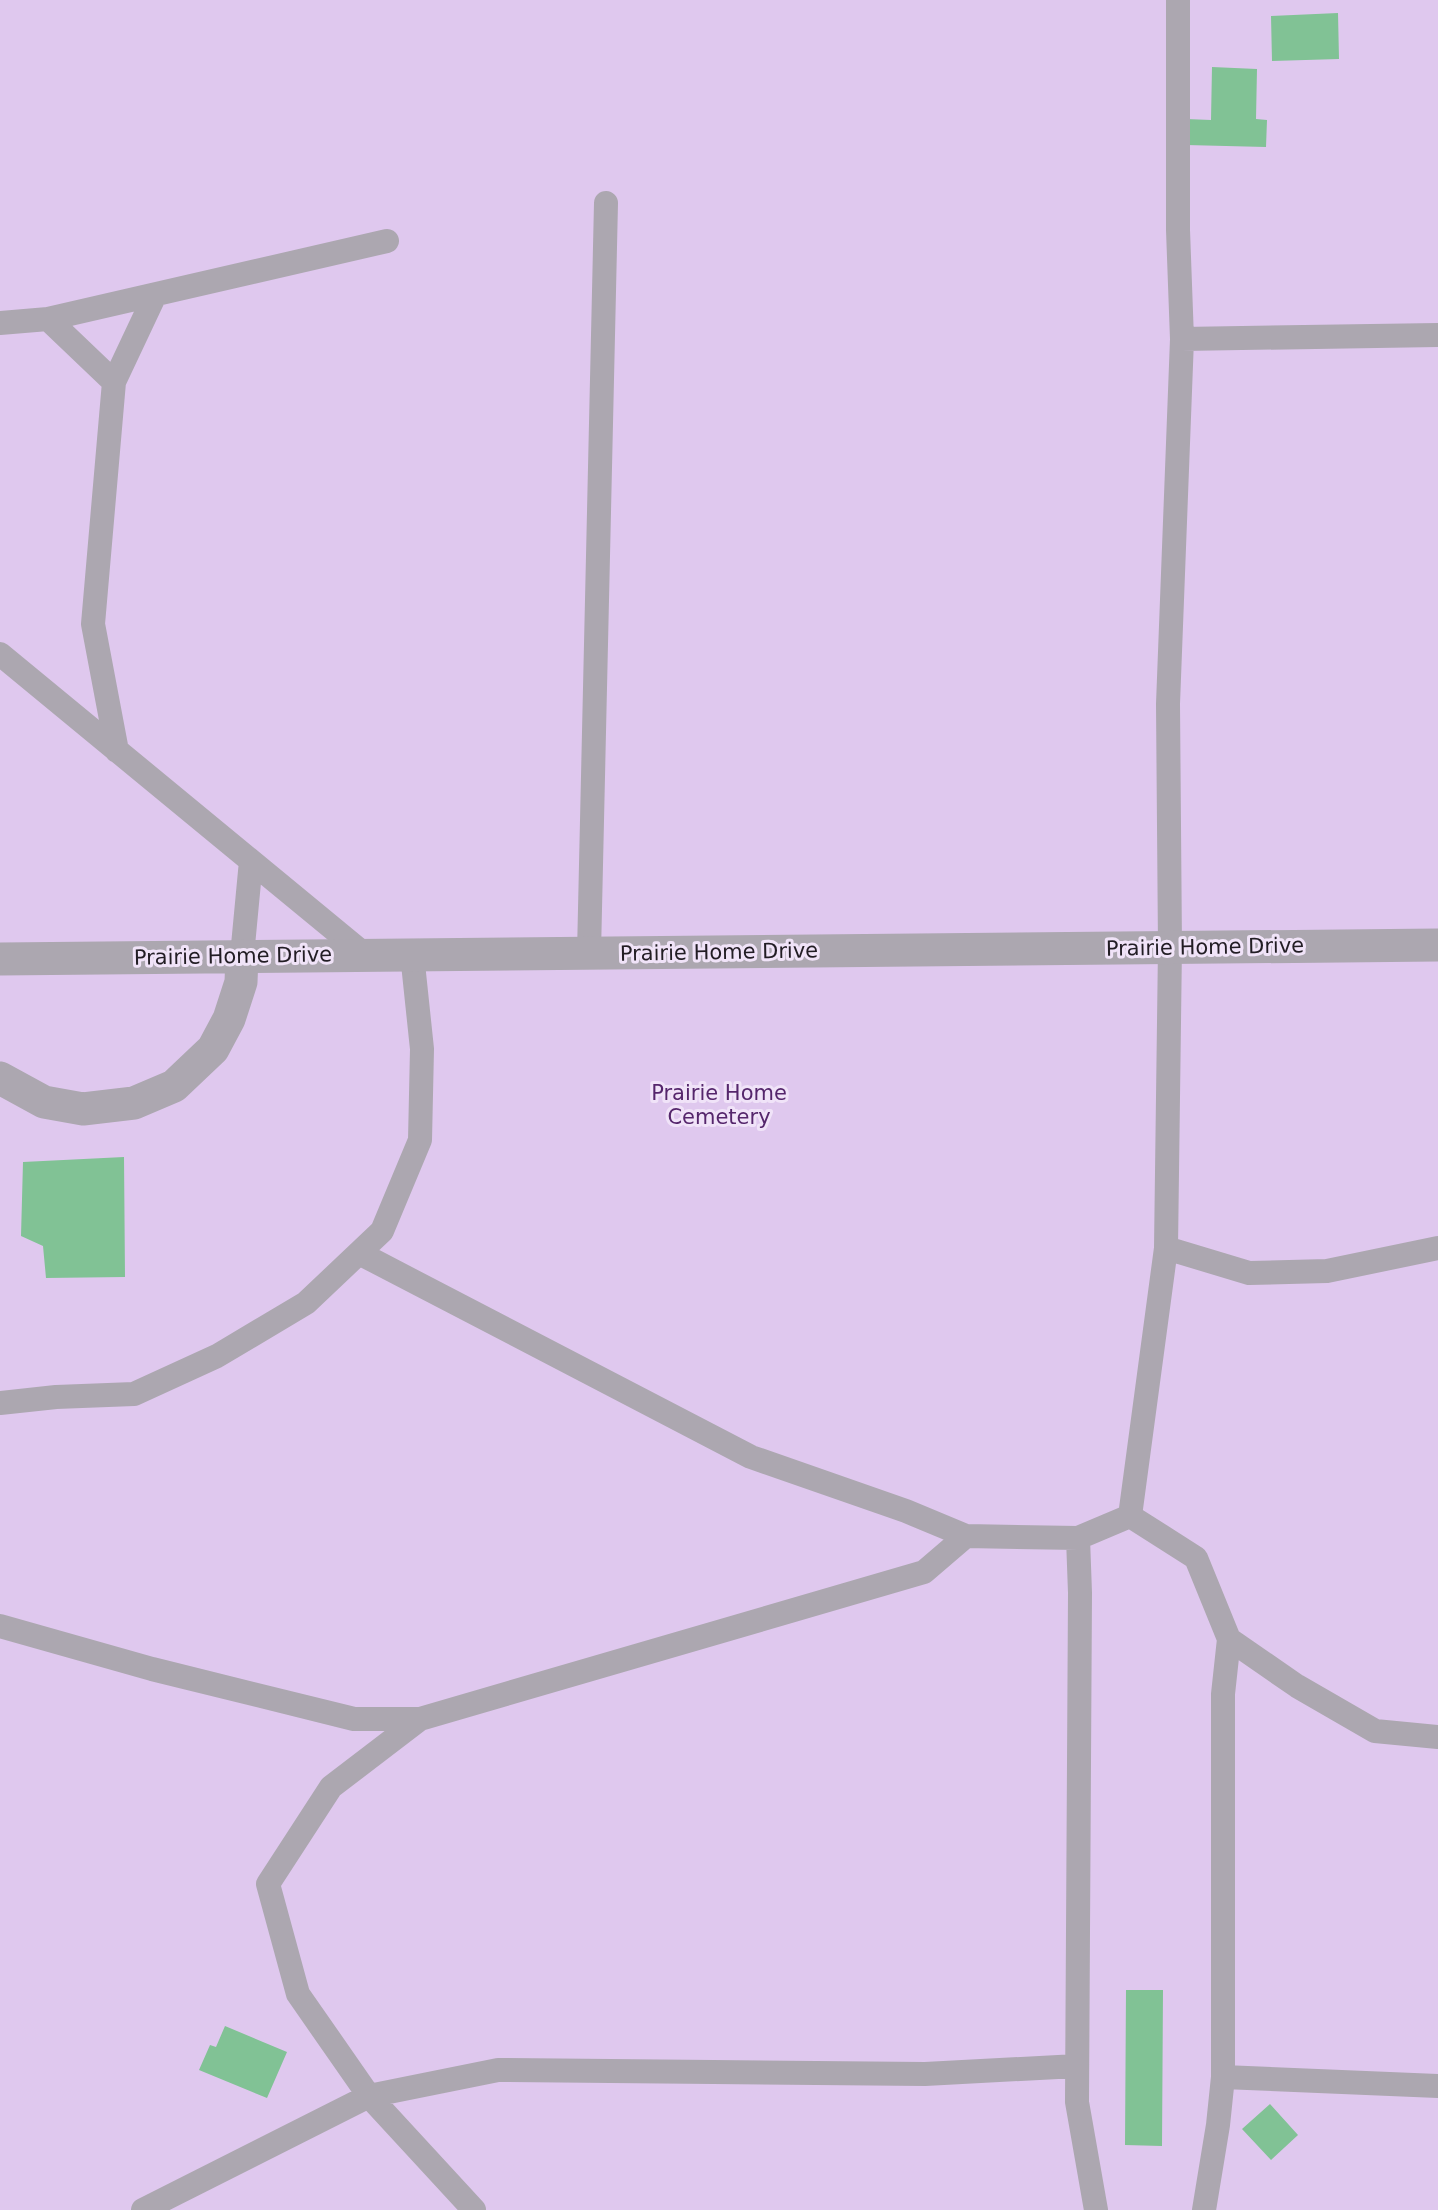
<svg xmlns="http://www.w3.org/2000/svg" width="1438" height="2210" font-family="'DejaVu Sans',sans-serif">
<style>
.green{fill:#dfc8ee}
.building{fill:#81c295}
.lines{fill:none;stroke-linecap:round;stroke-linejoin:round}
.lane{stroke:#aca7b0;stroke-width:24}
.street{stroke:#aca7b0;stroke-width:33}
.labels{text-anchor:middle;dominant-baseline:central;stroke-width:6;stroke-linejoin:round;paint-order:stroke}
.street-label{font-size:21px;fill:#221d24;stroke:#f0e3f8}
.park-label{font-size:21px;fill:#55266c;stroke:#f0e3f8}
</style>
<rect width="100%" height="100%" fill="#f0e3f8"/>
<path class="green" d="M 0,0 L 1438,0 L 1438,2210 L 0,2210 Z"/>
<path class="building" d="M 1338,13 L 1339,59 L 1272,61 L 1271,16 Z
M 1212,67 L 1257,69 L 1256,119 L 1267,120 L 1266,147 L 1186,145 L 1186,119 L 1211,120 Z
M 124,1157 L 125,1277 L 46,1278 L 43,1246 L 21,1236 L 23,1162 Z
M 1126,1990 L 1163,1990 L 1162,2146 L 1125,2145 Z
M 225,2026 L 287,2052 L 267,2098 L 199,2070 L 210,2045 L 216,2047 Z
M 1270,2104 L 1298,2135 L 1271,2160 L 1242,2129 Z"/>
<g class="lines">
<path class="lane" d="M 1178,0 L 1178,230 L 1182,339 L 1168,704 L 1170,947 L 1166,1248 L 1130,1516 L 1196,1558 L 1229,1639 L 1223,1694 L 1223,2077
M 48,319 L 114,382
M 0,323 L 48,319 L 387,241
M 1182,339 L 1438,335
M 0,654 L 364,954
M 117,751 L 93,624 L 114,382 L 155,295
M 589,953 L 606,203
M 242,956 L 251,861
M 1166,1248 L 1249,1273 L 1327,1271 L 1438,1248
M 359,1253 L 751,1457 L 906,1511 L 966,1536 L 1078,1538 L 1130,1516
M 0,1403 L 56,1397 L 134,1394 L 217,1356 L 306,1303 L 382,1231 L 420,1140 L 422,1049 L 412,954
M 1078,1538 L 1080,1593 L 1077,2102 L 1096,2210
M 0,1626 L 152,1669 L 354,1719 L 420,1719 L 924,1572 L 966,1536
M 1229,1639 L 1297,1686 L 1375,1731 L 1438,1737
M 420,1719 L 331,1787 L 268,1884 L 298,1994 L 369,2096 L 474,2210
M 143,2210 L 369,2096 L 498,2070 L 925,2074 L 1077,2066
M 1204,2210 L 1218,2125 L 1223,2077 L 1438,2086"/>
<path class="street" d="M 0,959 L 1438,945
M 0,1078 L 44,1102 L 83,1109 L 134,1103 L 174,1086 L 213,1049 L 229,1019 L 241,982 L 242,956"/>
</g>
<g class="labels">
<g class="street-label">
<text transform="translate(1205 947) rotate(-1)">Prairie Home Drive</text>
<text transform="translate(719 952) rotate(-1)">Prairie Home Drive</text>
<text transform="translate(233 956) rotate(-1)">Prairie Home Drive</text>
</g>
<g class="park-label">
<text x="719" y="1093">Prairie Home<tspan x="719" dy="24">Cemetery</tspan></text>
</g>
</g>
</svg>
